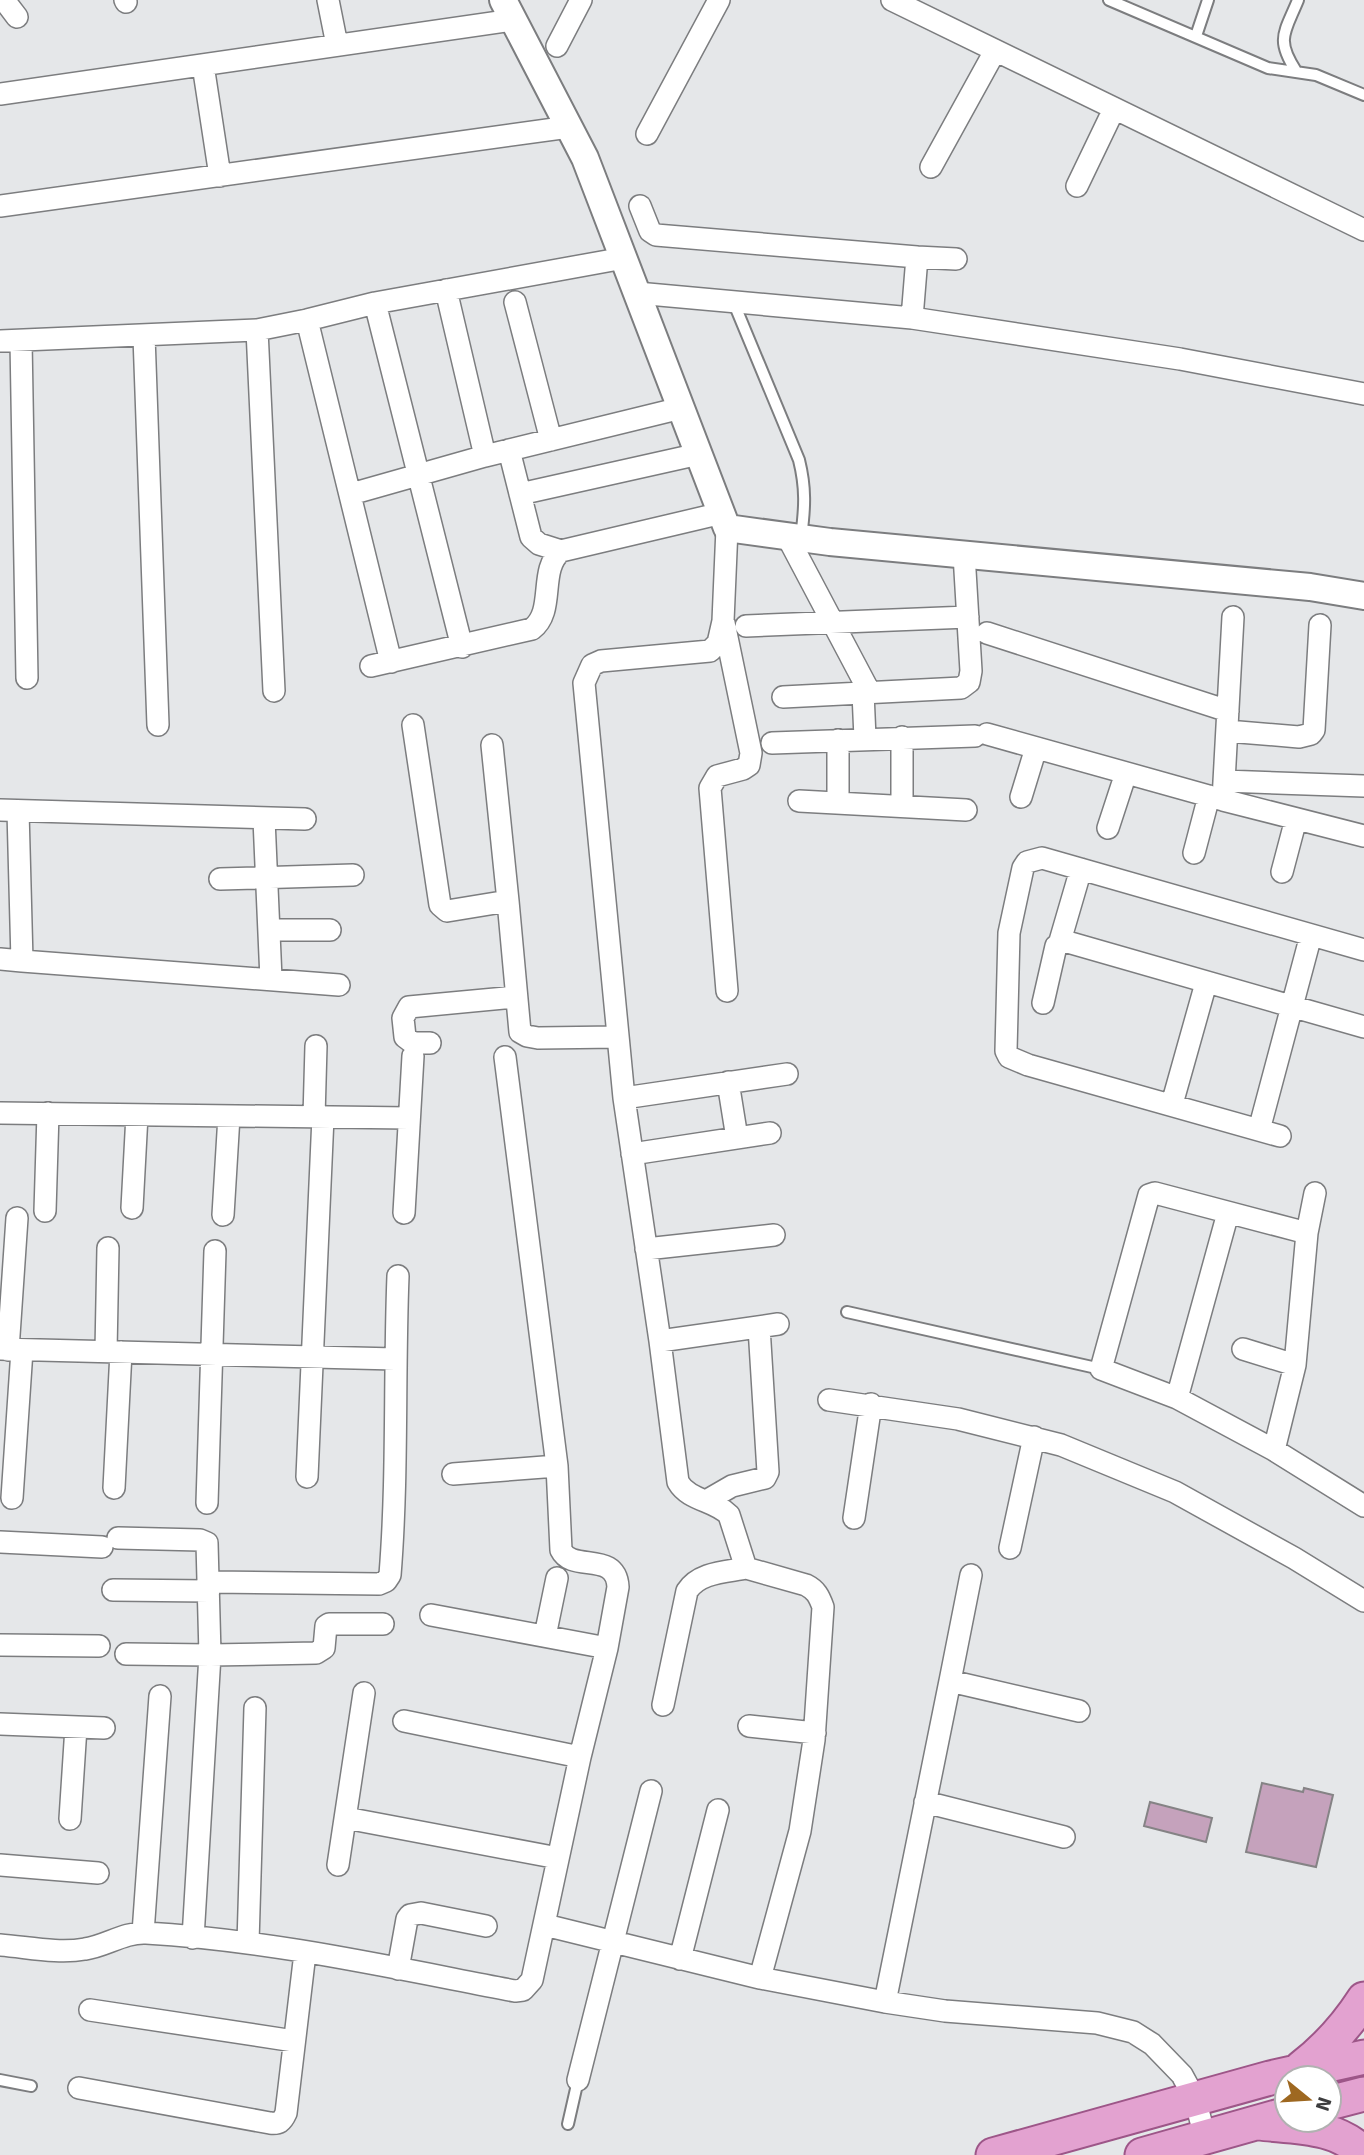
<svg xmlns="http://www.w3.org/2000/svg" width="1364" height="2155" font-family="Signika,sans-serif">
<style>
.building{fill:#c5a2bc;stroke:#858385;stroke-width:2}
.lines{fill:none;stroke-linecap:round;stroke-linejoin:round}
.service-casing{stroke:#7c7d7f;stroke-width:14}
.minor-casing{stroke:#7c7d7f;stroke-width:24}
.tertiary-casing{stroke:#7c7d7f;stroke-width:30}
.primary-casing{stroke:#9d5688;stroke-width:37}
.service{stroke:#fff;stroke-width:10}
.minor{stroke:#fff;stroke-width:21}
.tertiary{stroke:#fff;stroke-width:26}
.primary{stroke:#e3a2d0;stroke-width:33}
</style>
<rect width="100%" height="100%" fill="#e5e7e9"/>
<path class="building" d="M 1262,1783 L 1303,1792 L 1304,1788 L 1333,1795 L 1316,1867 L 1246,1852 Z
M 1150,1802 L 1212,1818 L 1206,1842 L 1144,1826 Z"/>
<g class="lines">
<defs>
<path id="service" d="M 1109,0 L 1268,68 L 1316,75 L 1364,95
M 1196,36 L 1208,0
M 1296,71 C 1275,39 1285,32 1298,0
M 733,301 L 799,460 C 806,488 805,508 801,537
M 847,1312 L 1101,1369
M 0,2080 L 31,2086
M 568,2124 L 578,2080"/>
<path id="minor" d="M 4,0 L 17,17
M 125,0 L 126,2
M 328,0 L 337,45
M 892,0 L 1364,230
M 557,46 L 581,0
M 203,65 L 220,176
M 0,94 L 513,20
M 647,134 L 719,0
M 931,167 L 995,51
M 1077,186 L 1114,109
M 0,206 L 569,127
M 640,206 L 650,231 L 656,235 L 917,257 L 912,318
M 917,257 L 956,259
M 446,290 L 485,456
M 637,293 L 912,318 L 1180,359 L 1364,394
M 515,302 L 551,440
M 375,303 L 462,647
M 307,320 L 391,662
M 257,330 L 274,691
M 144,336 L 158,725
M 0,341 L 257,330 L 307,320 L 375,303 L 624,258
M 21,341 L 27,678
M 509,450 L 531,537 L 539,544 L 561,551
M 351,494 L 485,456 L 681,408
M 520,494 L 699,454
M 787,536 L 870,693
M 724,623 L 751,753 L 749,765 L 743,769 L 717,776 L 710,788 L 727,991
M 746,626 L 968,617
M 987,633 L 1228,711
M 371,666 L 532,629 C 556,611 538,570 561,551 L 722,513
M 863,693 L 865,738
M 783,697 L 961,688 L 969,682 L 971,671 L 964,554
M 413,725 L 440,905 L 447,911 L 508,901 L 520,1032 L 527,1036 L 538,1038 L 618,1037
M 1227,731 L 1299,737 L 1311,734 L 1314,730 L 1320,625
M 987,734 L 1223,800 L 1364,836
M 902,737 L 902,806
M 772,743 L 975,736
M 492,745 L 508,901
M 1224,781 L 1364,786
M 1021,797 L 1036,748
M 1223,800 L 1233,617
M 799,801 L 966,810
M 838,803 L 838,740
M 0,810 L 305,819
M 264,819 L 271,979
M 1108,828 L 1126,773
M 1194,853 L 1209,796
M 1282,872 L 1296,819
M 220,879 L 353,875
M 269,930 L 330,930
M 1060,941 L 1081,869
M 0,959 L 22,961 L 18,811
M 22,961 L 339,985
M 1043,1003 L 1056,946 L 1064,941 L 1364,1027
M 430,1043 L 413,1043 L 405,1037 L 403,1018 L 409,1007 L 516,997
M 728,1082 L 737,1138
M 624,1098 L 787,1074
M 1172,1104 L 1206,983
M 0,1113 L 409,1118
M 314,1117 L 316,1046
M 1259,1130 L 1311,935
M 1280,1136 L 1028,1065 L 1009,1057 L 1006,1051 L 1009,933 L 1023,868 L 1027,862 L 1042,858 L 1364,950
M 632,1154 L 770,1133
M 132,1208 L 137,1115
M 45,1211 L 48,1113
M 404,1213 L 413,1056
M 223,1215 L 229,1116
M 1307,1233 L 1315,1193
M 646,1249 L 774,1235
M 660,1341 L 778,1324
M 0,1349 L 395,1359
M 1243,1349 L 1295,1365
M 8,1350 L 17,1218
M 106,1351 L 108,1248
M 1177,1398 L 1228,1213
M 829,1400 L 958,1419 L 1061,1445 L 1175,1492 L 1294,1558 L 1364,1601
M 1274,1450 L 1177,1398 L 1101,1369 L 1149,1195 L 1155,1193 L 1307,1233 L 1295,1365 L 1274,1450 L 1364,1506
M 453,1474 L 557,1466
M 307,1477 L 323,1117
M 114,1488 L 121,1352
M 12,1498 L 22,1350
M 706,1501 L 732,1486 L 765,1478 L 768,1472 L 759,1327
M 207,1503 L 215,1251
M 854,1518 L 871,1404
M 118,1538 L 200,1540 L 207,1543 L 210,1655 L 316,1653 L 324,1648 L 326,1626 L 329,1624 L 383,1624
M 0,1542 L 102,1547
M 1010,1548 L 1034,1437
M 209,1582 L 379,1584 L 386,1581 L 390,1575 C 398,1476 394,1376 398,1276
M 113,1590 L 209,1591
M 431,1615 L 607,1648
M 545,1636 L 557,1578
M 0,1645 L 99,1646
M 126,1654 L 210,1655 L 193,1938
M 950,1681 L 971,1575
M 663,1705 L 687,1591 C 699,1572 726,1572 746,1568
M 1079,1711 L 950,1681 L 885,2002 L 945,2011 L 1097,2023 L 1133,2032 L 1152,2044 L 1182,2075 L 1195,2099 L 1205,2137
M 404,1721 L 580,1757
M 0,1724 L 104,1728
M 749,1726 L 815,1733
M 925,1802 L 1064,1837
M 346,1818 L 558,1858
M 70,1819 L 76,1727
M 0,1865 L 98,1873
M 338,1865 L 364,1693
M 545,1925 L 760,1978 L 800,1831 L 814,1740 L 823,1607 C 819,1596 816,1590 806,1585 L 746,1568 L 729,1515 C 715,1500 689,1501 678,1482 L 660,1341 L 624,1098 L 584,683 L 592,665 L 601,661 L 710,651 L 718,643 L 723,621 L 727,528
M 143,1933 L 160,1696
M 248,1943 L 255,1708
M 0,1945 C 27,1947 58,1954 85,1949 C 106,1946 124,1932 146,1933 C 269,1940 394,1968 515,1991 L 523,1990 L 532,1980 L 580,1757 L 607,1648 L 618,1587 C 616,1550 572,1573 561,1550 L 557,1466 L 505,1057
M 680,1959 L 718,1810
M 398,1969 L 407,1919 L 410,1915 L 421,1913 L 486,1926
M 760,1978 L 885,2002
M 90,2010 L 294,2041
M 578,2080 L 651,1791
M 79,2088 L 270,2123 C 279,2124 282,2122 286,2113 L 305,1953"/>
<path id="tertiary" d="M 503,0 L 585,158 L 727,528 L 830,542 L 1310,587 L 1364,596"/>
<path id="primary" d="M 1301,2068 C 1327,2048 1346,2027 1364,1999
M 1329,2103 L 1364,2094
M 1259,2123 C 1293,2127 1340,2125 1364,2155
M 993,2155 L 1270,2078 L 1364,2057
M 1142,2155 L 1287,2114"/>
</defs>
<use href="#service" class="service-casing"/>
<use href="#minor" class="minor-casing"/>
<use href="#tertiary" class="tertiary-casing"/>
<use href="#primary" class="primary-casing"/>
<use href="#service" class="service"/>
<use href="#minor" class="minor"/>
<use href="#tertiary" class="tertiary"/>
<use href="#primary" class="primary"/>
</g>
<g transform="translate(1308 2099) rotate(108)"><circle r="33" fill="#ffffff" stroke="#b1b1b1" stroke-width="2"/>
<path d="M0-5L12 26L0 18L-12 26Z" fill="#9e6821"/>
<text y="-10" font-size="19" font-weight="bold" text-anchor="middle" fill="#3c3c3d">N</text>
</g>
</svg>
